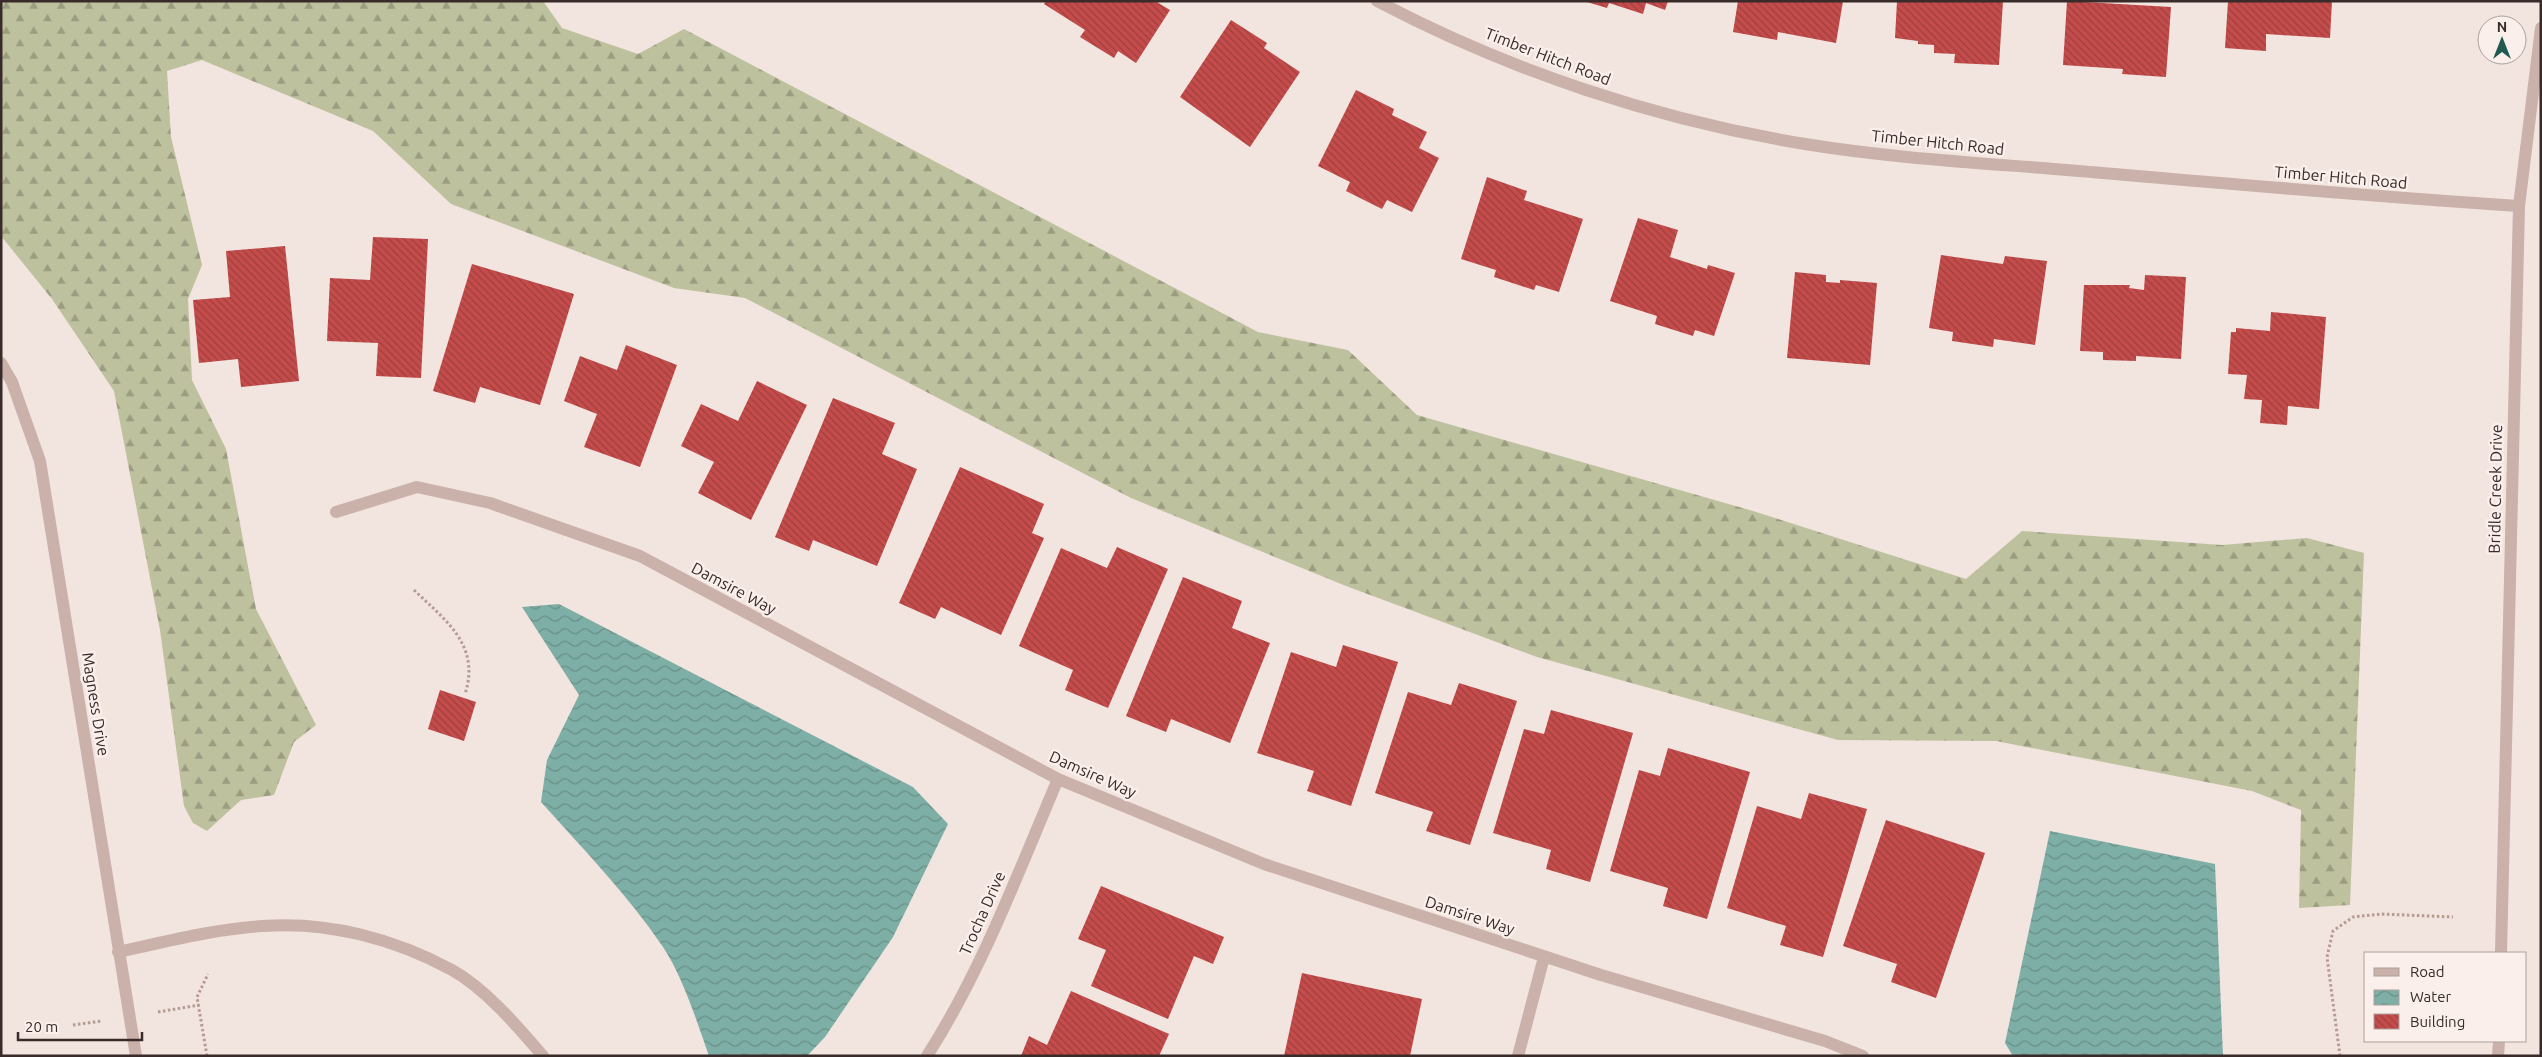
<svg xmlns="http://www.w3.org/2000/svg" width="2542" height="1057" font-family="Ubuntu,sans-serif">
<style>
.forest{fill:url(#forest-firs)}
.water{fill:url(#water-waves)}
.building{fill:url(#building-back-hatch)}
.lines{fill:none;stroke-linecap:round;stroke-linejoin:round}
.path{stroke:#b69b94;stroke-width:3;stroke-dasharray:2.5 2.5;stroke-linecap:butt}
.street{stroke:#cab1aa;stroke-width:12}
.labels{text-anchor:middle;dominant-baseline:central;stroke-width:5;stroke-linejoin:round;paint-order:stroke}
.street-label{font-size:16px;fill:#382b2a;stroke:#faefeb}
</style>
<defs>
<pattern id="forest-firs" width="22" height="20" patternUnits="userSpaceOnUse" patternTransform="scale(1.25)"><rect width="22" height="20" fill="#bec19e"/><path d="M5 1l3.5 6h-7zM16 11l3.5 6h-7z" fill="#9b9d81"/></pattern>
<pattern id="water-waves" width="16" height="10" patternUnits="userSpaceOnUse" patternTransform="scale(1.25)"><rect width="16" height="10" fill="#7eafa6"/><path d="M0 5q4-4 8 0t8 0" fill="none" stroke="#688f87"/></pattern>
<pattern id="building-back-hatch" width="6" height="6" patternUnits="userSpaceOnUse" patternTransform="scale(1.25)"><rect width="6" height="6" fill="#c44c4b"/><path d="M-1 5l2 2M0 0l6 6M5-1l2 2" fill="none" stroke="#a03f3f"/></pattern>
</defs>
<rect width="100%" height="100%" fill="#f2e4de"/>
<path class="forest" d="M 1,1 L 543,1 L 562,28 L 638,54 L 684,29 L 1258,332 L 1348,350 L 1417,415 L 1753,511 L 1966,579 L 2022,531 L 2222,545 L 2307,538 L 2364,553 L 2350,905 L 2299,908 L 2301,810 L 2252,791 L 1996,741 L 1838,740 L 1537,657 L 1346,586 L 1131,498 L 745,298 L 674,288 L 451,204 L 373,131 L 202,60 L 167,71 L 171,137 L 202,265 L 188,299 L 192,380 L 226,449 L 256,609 L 316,725 L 294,742 L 274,795 L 241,800 L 207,831 L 193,823 L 184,806 L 160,630 L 114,391 L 52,299 L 1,236 Z"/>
<path class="water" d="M 559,604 L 913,787 L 948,824 L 893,937 L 825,1037 L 807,1056 L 709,1056 C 697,1022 683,977 663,947 C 628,895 583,849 541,802 L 547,760 L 579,695 L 522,607 Z
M 2050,831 L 2215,864 L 2223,1056 L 2013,1056 L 2005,1043 Z"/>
<path class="building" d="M 1046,1 L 1155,1 L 1170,10 L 1136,63 L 1118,51 L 1114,58 L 1080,37 L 1085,30 L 1044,4 Z
M 1668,1 L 1665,10 L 1646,3 L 1643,14 L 1609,3 L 1607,8 L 1587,2 Z
M 1738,1 L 1843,1 L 1836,43 L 1778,32 L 1777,40 L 1733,32 Z
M 1897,1 L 2003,1 L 1999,65 L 1954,63 L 1955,54 L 1934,53 L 1934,45 L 1918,44 L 1918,41 L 1895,38 Z
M 2067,1 L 2171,7 L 2166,77 L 2122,74 L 2123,69 L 2063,65 Z
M 2228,1 L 2332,1 L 2330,38 L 2266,34 L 2266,51 L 2225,48 Z
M 1231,20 L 1267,43 L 1264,48 L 1300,72 L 1250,147 L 1180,97 Z
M 1356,90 L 1394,109 L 1392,115 L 1427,132 L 1419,148 L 1439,158 L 1412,212 L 1387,200 L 1382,209 L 1346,191 L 1350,182 L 1318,166 Z
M 1487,177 L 1527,191 L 1524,200 L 1583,219 L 1559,292 L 1536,285 L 1534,290 L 1494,277 L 1496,270 L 1461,259 Z
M 1638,218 L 1678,230 L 1670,257 L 1707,269 L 1708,265 L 1735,273 L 1714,336 L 1695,330 L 1693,336 L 1655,324 L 1657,316 L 1610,301 Z
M 373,237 L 428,239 L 421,378 L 376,376 L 378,343 L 327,341 L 330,278 L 370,280 Z
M 285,246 L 299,381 L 241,387 L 238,359 L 199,363 L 193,300 L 230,297 L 226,251 Z
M 1941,255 L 2003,264 L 2005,256 L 2047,261 L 2035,345 L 1994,339 L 1993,347 L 1952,341 L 1953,332 L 1929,328 Z
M 472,264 L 574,294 L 540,405 L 480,387 L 475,403 L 433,391 Z
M 1795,272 L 1826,275 L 1826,282 L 1840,283 L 1840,280 L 1877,283 L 1870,365 L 1787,358 Z
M 2145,275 L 2186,277 L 2181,359 L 2136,356 L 2136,361 L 2103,360 L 2103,352 L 2080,351 L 2084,285 L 2130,285 L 2129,288 L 2144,290 Z
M 2271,312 L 2326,317 L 2319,409 L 2288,406 L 2287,425 L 2260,423 L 2262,400 L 2244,399 L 2247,375 L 2228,374 L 2231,332 L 2236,332 L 2236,328 L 2270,331 Z
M 626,345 L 677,365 L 640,467 L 584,447 L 597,414 L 564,401 L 580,356 L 617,370 Z
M 757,381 L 807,405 L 751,520 L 698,493 L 714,462 L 681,446 L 701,404 L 738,421 Z
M 833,398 L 895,423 L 882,454 L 917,469 L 877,566 L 813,540 L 809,551 L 775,537 Z
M 960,467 L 1044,504 L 1032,533 L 1044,538 L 1001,635 L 941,607 L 935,619 L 899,603 Z
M 1117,547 L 1168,569 L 1108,708 L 1065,690 L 1073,670 L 1019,646 L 1061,548 L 1107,568 Z
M 1183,577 L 1242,601 L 1232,628 L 1270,643 L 1230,743 L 1171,719 L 1166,732 L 1126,716 Z
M 1343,645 L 1398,662 L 1351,806 L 1307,791 L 1314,771 L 1257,753 L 1291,652 L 1336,667 Z
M 1459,683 L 1517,701 L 1470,845 L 1426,831 L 1433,812 L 1375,793 L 1408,692 L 1451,705 Z
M 440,690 L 476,702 L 464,741 L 428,729 Z
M 1551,710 L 1633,733 L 1590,882 L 1546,869 L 1551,850 L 1493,833 L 1524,729 L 1544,734 Z
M 1668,748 L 1750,772 L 1707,919 L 1663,906 L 1668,888 L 1610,871 L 1639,770 L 1660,776 Z
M 1809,793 L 1867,809 L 1823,957 L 1780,945 L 1786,926 L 1727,908 L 1757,806 L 1801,819 Z
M 1886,820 L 1985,853 L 1936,998 L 1891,982 L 1897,964 L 1843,946 Z
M 1101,886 L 1224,937 L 1213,964 L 1194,956 L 1168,1019 L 1091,986 L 1106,950 L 1078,939 Z
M 1302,973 L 1422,999 L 1410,1056 L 1284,1056 Z
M 1071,991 L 1169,1034 L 1159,1056 L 1021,1056 L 1029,1036 L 1047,1045 Z"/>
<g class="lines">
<path class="path" d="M 414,590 C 445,620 481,645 465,694
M 158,1012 L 199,1005
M 73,1025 L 102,1021
M 207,1056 L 197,997 L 208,974
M 2340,1056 L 2327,957 L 2333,931 L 2353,917 L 2381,914 L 2453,917"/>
<path class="street" d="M 1377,1 C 1510,71 1657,120 1805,144 C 1903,160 2004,164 2103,173 C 2242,185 2380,197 2519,206
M 1,363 L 12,382 L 40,461 L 136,1056
M 336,512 L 417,487 L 490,503 L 640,556 L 1058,779 L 1264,864 L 1601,975 L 1825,1041 L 1863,1056
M 118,952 C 165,942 214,929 263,926 C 328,921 395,939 452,970 C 486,989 518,1027 543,1056
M 2501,953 L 2519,206 L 2541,28
M 927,1056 C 982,970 1018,873 1058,779
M 1518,1056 L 1544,957
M 2498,1056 L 2499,1041"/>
</g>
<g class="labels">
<g class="street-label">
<text transform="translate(1548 56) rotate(21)">Timber Hitch Road</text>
<text transform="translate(1938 142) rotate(6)">Timber Hitch Road</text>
<text transform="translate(2341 177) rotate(5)">Timber Hitch Road</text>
<text transform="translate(2495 489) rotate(-89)">Bridle Creek Drive</text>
<text transform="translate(734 588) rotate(28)">Damsire Way</text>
<text transform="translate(96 704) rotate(81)">Magness Drive</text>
<text transform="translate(1093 774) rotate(24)">Damsire Way</text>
<text transform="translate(982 913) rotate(-66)">Trocha Drive</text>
<text transform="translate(1470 915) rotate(18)">Damsire Way</text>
</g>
</g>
<rect width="2542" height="1057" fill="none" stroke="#382b2a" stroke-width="5"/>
<rect x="2364" y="952" width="162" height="90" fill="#faefeb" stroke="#aca19e"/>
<rect x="2374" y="968" width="25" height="8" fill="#cab1aa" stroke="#aca19e"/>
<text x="2410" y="977" font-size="15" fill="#382b2a">Road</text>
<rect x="2374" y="990" width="25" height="15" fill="url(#water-waves)" stroke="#aca19e"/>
<text x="2410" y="1002" font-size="15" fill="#382b2a">Water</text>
<rect x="2374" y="1014" width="25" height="15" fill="url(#building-back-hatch)" stroke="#aca19e"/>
<text x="2410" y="1027" font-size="15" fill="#382b2a">Building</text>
<g transform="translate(2502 40)"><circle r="24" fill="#faefeb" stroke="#aca19e"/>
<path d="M0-4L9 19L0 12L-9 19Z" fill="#1f5950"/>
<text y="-8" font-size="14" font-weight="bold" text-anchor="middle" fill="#382b2a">N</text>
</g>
<path d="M18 1032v8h124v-8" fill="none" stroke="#382b2a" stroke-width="2.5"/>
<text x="25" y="1032" font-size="15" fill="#382b2a" stroke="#faefeb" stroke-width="4" paint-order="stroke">20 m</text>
</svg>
